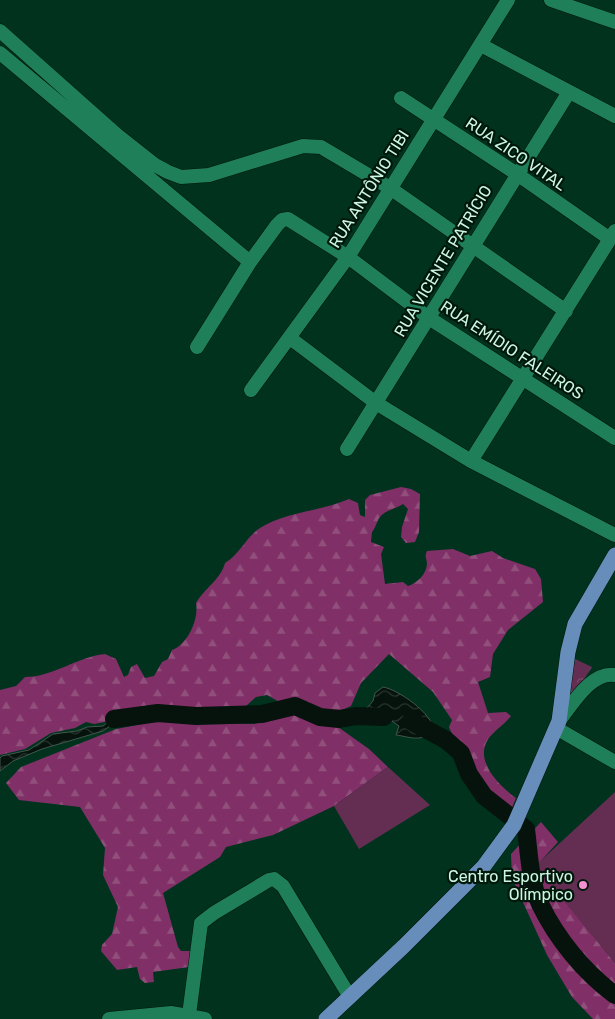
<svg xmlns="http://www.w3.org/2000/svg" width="615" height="1019" font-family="Rubik,sans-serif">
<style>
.forest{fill:url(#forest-firs)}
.park{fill:url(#park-crowns)}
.pitch{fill:#642e52}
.water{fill:url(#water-waves);stroke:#41574c}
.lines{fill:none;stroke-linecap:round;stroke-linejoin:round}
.river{stroke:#05130c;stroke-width:18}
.minor-casing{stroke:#00170b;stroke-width:15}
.major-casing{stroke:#00170b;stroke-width:16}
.minor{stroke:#1f7f59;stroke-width:14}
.major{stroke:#678eba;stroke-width:15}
.poi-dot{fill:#f591d2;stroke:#00170b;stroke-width:2}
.labels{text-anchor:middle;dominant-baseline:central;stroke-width:4.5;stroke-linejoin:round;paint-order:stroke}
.street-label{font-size:16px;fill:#cdf7e0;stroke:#00170b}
.poi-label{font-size:16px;fill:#cdf7e0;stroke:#00170b;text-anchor:end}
</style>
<defs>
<pattern id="forest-firs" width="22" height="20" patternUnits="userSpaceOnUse" patternTransform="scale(1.25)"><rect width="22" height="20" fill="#803067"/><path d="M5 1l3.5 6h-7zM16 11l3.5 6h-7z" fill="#914f7c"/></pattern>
<pattern id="park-crowns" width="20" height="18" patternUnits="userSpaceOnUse" patternTransform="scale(1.25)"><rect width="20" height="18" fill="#642e52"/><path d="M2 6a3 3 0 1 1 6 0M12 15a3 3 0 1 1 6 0" fill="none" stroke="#794d6b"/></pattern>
<pattern id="water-waves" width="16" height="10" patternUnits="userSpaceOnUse" patternTransform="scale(1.25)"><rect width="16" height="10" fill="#05130c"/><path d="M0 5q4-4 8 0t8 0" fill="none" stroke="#28362f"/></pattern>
</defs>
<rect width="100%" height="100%" fill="#00321e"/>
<path class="forest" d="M 401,487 L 411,489 L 420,494 L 419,532 L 415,542 L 406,543 L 401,537 L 402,527 L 408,509 L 403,504 C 397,508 388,510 383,514 C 377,518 377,526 372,532 L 371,542 L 384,547 L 381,554 L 385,584 L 403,582 L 408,586 C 417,583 426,575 427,564 C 427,558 424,557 427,551 L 453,549 L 470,556 L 492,551 L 503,558 L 535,569 L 541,579 L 543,602 L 508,630 L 493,654 L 490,677 L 478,682 L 488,713 L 506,712 L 511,716 C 504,725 493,731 487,741 C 475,763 501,787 516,798 L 511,810 C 487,802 477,773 465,753 C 459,743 453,738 449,727 L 452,720 L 433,692 L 389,654 L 361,683 L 351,706 L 335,713 L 329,712 L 296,700 L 283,704 L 267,695 L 256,697 L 246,706 L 235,709 L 195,710 L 156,707 L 140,713 L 116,715 L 105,722 L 94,724 L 86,722 L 75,728 L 51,733 L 25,749 L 0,755 L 0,690 L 16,686 L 25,677 C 53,677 77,657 105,654 L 116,659 L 124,677 L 128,675 L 131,667 L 137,664 L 145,678 L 154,676 L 162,662 L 168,659 L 172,650 C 188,644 199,619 196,603 C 204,589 221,579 225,563 C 240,554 246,537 260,528 C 285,512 322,511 349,499 L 358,503 L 360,515 L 365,517 L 365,500 L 370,495 Z
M 297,714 L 338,727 L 369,749 L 388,767 L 334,806 L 273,835 L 226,847 L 220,857 L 163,893 L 178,947 L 181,951 L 190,951 L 189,967 L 153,972 L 154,982 L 145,983 L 140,979 L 137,967 L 117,970 L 101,951 L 102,945 L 112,934 L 118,907 L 103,875 L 105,848 L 80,807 L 19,800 L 6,783 L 21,767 L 116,729 L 159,721 L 254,724 Z
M 541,822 L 558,842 L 536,866 L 615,963 L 615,1019 L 593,1019 L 572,997 L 547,955 L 512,878 L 511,854 Z"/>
<path class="park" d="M 575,659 L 592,667 L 568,704 Z"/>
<path class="pitch" d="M 388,767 L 430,805 L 359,849 L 334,806 Z
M 615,792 L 615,963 L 535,866 Z"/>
<path class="water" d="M 383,687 C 397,689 434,714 433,730 C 421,743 411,737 396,735 L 399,726 L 386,717 L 373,720 L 360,716 L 373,701 L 375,693 Z
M 116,716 L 140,716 L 118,720 L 103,731 L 42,749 L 13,761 L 0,771 L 0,758 L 2,756 L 29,750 L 53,734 L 77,731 L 87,727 L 103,726 Z"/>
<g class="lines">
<path class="river" d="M 114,719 L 158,713 L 196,716 L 262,714 L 295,706 L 320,717 L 339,719 L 356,716 L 384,717
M 411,721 L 446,740 L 461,753 L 469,774 L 484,796 L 526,829 C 529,853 530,882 540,904 C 557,939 584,972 615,995"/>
<defs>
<path id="minor" d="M 551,0 L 615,22
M 0,31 L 117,135 L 155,165 L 168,172 L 181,177 L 209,175 L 303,146 L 321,147 L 390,188 L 566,311
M 481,45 L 615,116
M 0,53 L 250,262
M 401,98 L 517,174 L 610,239
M 290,338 L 376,403 L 471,461 L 615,535
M 197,347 L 250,262 L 277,225 L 282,220 L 288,219 L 348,257 L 429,318 L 615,438
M 251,390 L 348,257 L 508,0
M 347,449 L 569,92
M 471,461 L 615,231
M 559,721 C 572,705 591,671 615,675
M 556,728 L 615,762
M 189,1015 L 201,923 L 214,913 L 269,880 L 274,879 L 283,886 L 350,997
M 109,1019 L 171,1013 L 205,1019"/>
<path id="major" d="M 326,1019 L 404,946 L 484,866 L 514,825 L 559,721 L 568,652 L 575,624 L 615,555"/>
</defs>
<use href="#minor" class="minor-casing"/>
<use href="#major" class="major-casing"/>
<use href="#minor" class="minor"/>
<use href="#major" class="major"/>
</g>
<circle class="poi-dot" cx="583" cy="885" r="5"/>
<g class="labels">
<g class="street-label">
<text transform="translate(516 154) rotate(34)">RUA ZICO VITAL</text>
<text transform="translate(369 189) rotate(-58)">RUA ANTÔNIO TIBI</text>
<text transform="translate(443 261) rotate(-59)">RUA VICENTE PATRÍCIO</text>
<text transform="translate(512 350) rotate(33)">RUA EMÍDIO FALEIROS</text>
</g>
<g class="poi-label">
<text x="573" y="876">Centro Esportivo<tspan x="573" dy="18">Olímpico</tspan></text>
</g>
</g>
</svg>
